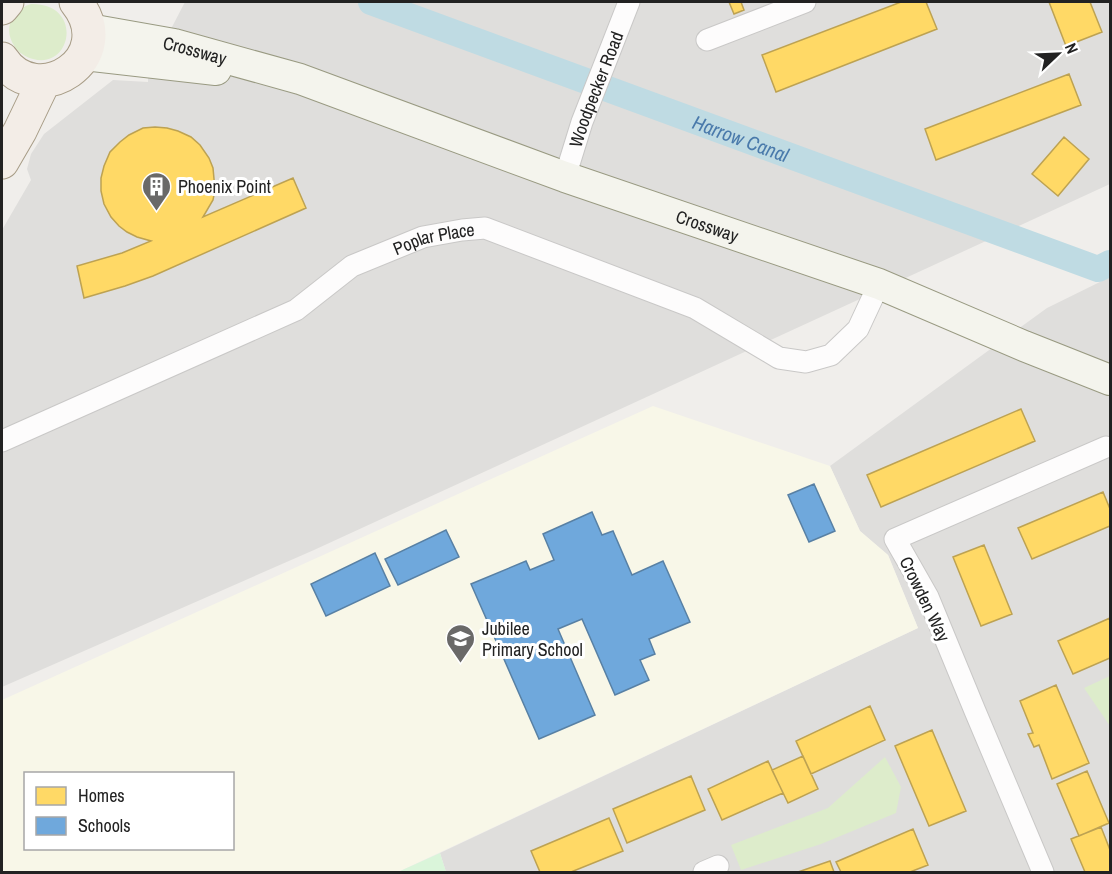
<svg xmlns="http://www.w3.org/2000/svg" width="1112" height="874" font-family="'Archivo Narrow',sans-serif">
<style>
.residential{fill:#dfdedc}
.education{fill:#f8f7e8;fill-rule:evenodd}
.grass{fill:#ddeccb}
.park{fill:#daf5da}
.homes{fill:#ffd966;stroke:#bda252;stroke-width:1.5}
.schools{fill:#6fa8dc;stroke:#5880a4;stroke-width:1.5}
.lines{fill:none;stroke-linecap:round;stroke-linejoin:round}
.canal{stroke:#bfdbe3;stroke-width:26}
.street-casing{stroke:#c9c8c7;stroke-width:23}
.secondary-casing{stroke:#999a82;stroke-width:32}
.primary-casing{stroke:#a79c86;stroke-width:35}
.street{stroke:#fdfcfc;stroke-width:21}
.secondary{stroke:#f4f4ed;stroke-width:30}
.primary{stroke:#f3ede7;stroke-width:33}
.labels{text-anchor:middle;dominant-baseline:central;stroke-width:6;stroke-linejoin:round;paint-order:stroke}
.street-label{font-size:18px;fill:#222;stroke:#fff}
.poi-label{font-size:18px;fill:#222;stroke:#fff;text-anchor:start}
.water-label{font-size:20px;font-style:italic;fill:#4a7aab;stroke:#fff}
</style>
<rect width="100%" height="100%" fill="#f0eeeb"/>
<path class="residential" d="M 185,2 L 1110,2 L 1110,184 L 314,550 L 2,687 L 2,230 L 31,180 L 27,169 L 31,154 L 44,134 L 113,80 L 148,82 L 148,73 Z
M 1110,277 L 1110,872 L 446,872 L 440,853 L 918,628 L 888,555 L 860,531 L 830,466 L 1047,308 Z"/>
<path class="education" d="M 653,406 L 830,466 L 860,531 L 888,555 L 918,628 L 398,872 L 2,872 L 2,700 ZM 26,774 L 232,774 L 232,848 L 26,848 Z"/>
<path class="grass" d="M 31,4 C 84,3 72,70 33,59 C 26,57 19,53 15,47 C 2,29 12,10 31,4 Z
M 1110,676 L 1110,726 L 1084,688 Z
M 885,757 L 901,787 L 896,813 L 821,844 L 741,870 L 731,845 L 828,808 Z"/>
<path class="park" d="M 440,853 L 446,872 L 398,872 Z"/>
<path class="homes" d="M 729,2 L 741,2 L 744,10 L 734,14 Z
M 901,2 L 926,2 L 937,29 L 776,92 L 762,55 Z
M 1049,2 L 1090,2 L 1102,32 L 1066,46 Z
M 1069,74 L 1081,105 L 936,160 L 925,129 Z
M 155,127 L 167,128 L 178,131 L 191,137 L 200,145 L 209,158 L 213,168 L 215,190 L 213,200 L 203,217 L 293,178 L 306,208 L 153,276 L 125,286 L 84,298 L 77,266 L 122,253 L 151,241 L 137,237 L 127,232 L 119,226 L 111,217 L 104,204 L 101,191 L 101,178 L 104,166 L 110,152 L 120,142 L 129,135 L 143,128 Z
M 1064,137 L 1089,159 L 1058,196 L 1032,174 Z
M 1021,409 L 1035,441 L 881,507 L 867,475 Z
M 1103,492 L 1110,509 L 1110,526 L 1032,559 L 1018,528 Z
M 984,545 L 1012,614 L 981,626 L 953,557 Z
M 1110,618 L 1110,658 L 1073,674 L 1058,641 Z
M 1056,685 L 1089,763 L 1052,779 L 1039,745 L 1034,747 L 1028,734 L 1033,733 L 1020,701 Z
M 870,706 L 885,740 L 811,774 L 796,741 Z
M 932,730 L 966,811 L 929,826 L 895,746 Z
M 803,756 L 818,789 L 788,803 L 772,770 Z
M 768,761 L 783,793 L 722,820 L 708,789 Z
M 1087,771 L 1109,823 L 1079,836 L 1057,784 Z
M 691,776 L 705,810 L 627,843 L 613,809 Z
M 609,818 L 623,851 L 571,872 L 540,872 L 531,851 Z
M 1101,827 L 1110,850 L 1110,872 L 1085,872 L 1071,839 Z
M 913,829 L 928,865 L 910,872 L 841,872 L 836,862 Z
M 830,861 L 834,872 L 798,872 Z"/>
<path class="schools" d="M 814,484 L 835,531 L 809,542 L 788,495 Z
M 592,512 L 602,535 L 613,531 L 632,575 L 663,561 L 690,622 L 649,639 L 655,654 L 640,660 L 649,680 L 615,695 L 582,619 L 558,629 L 595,715 L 539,739 L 471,584 L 526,561 L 530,570 L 554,560 L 543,534 Z
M 446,530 L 459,557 L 398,585 L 385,559 Z
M 375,553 L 390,586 L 326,616 L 311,584 Z"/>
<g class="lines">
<path class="canal" id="s1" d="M 371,2 L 1098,269 L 1110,263"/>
<defs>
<g id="street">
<path d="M 707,40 L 805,2"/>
<path id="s2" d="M 565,177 L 582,122 L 629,2"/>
<path id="s3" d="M 2,441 L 296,310 L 352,266 L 423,237 L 462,230 L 485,228 L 695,308 L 779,358 L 806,362 L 831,355 L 858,329 L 879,284"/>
<path d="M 704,872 L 718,866"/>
<path d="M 1043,872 L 975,711 L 928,597 L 895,539 L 1106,447"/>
</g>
<g id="secondary">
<path id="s4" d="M 89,29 L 174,44 L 300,79 L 565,177 L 879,284 L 1024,346 L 1110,380"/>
<path d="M 84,55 L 216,70"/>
</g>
<path id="primary" d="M 2,8 L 7,2
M 2,59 C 37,112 121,58 76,2
M 2,162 L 20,131 L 44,81"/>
</defs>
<use href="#street" class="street-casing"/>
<use href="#secondary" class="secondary-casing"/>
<use href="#primary" class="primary-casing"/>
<use href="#street" class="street"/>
<use href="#secondary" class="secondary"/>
<use href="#primary" class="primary"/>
</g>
<defs>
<symbol id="building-pin" viewBox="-11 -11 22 30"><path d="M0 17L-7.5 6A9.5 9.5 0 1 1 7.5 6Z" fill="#6a6968" stroke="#fff"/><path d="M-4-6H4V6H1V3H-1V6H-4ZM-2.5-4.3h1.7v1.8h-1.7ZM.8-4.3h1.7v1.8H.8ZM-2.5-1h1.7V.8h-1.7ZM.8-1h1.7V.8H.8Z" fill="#fff"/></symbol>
<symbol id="school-pin" viewBox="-11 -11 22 30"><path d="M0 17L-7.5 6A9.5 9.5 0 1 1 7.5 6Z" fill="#6a6968" stroke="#fff"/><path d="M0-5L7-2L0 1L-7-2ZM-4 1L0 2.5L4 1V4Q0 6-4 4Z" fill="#fff"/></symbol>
</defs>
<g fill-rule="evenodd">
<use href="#building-pin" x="140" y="170" width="33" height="45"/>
<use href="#school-pin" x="444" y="622" width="33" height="45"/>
</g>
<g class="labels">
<g class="street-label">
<text stroke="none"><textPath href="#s4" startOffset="108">Crossway</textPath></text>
<text stroke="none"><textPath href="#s2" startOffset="93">Woodpecker Road</textPath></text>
<text stroke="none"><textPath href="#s4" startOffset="650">Crossway</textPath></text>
<text stroke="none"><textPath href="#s3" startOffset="480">Poplar Place</textPath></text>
<text transform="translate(925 599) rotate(64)">Crowden Way</text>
</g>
<g class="poi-label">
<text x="178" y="186">Phoenix Point</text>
<text x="482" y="628">Jubilee<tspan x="482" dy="21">Primary School</tspan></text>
</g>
<g class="water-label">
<text stroke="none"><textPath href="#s1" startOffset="394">Harrow Canal</textPath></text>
</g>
</g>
<rect width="1112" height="874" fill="none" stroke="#222222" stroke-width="6"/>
<rect x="24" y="772" width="210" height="78" fill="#ffffff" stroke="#a7a7a7" stroke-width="1.5"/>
<rect x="36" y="787" width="30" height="18" fill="#ffd966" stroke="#a7a7a7" stroke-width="1.5"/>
<text x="78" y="802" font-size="18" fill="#222222">Homes</text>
<rect x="36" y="817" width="30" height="18" fill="#6fa8dc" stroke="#a7a7a7" stroke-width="1.5"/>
<text x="78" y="832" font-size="18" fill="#222222">Schools</text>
<g transform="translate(1058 54) rotate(67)" stroke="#ffffff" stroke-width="4.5" paint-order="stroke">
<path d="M0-4.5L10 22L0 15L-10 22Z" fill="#222222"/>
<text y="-9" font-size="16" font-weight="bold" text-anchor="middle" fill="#222222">N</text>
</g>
</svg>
